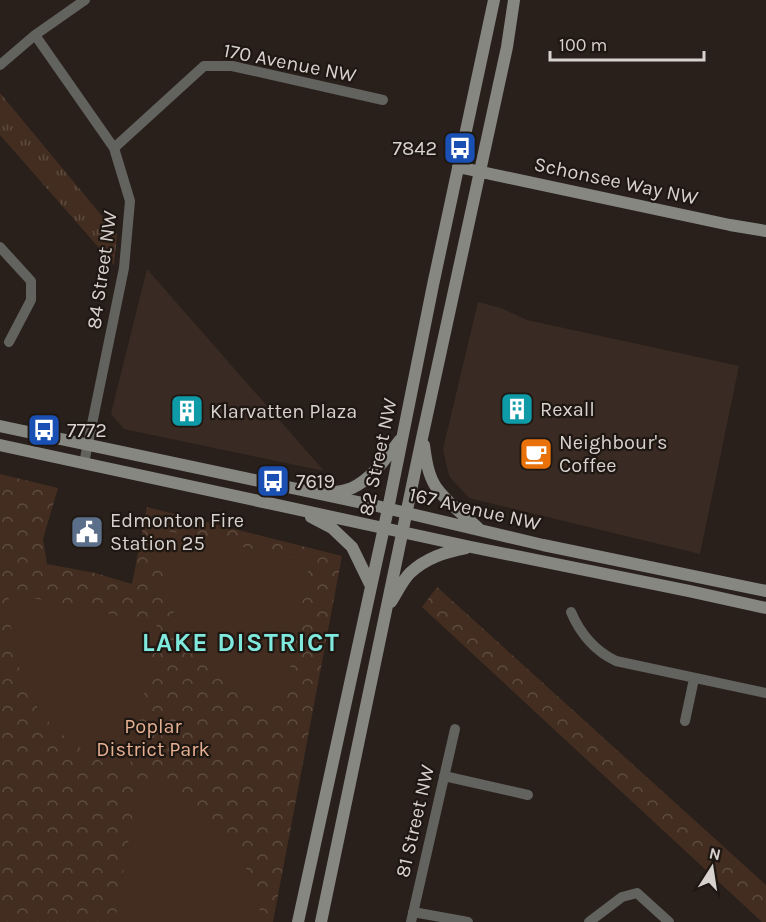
<svg xmlns="http://www.w3.org/2000/svg" width="766" height="922" font-family="Karla,sans-serif">
<style>
.built{fill:#392b23}
.grass{fill:url(#grass-tufts)}
.park{fill:url(#park-crowns)}
.garden{fill:#432d20}
.lines{fill:none;stroke-linecap:round;stroke-linejoin:round}
.street{stroke:#62625e;stroke-width:10}
.secondary{stroke:#868780;stroke-width:12}
.labels{text-anchor:middle;dominant-baseline:central;stroke-width:4.5;stroke-linejoin:round;paint-order:stroke}
.street-label{font-size:20px;fill:#d7d2ce;stroke:#1f1712}
.poi-label{font-size:20px;fill:#d7d2ce;stroke:#1f1712;text-anchor:start}
.park-label{font-size:20px;fill:#e6b092;stroke:#1f1712}
.district-label{font-size:26px;font-weight:bold;letter-spacing:1.5px;fill:#7fe9dd;stroke:#1f1712}
</style>
<defs>
<pattern id="grass-tufts" width="24" height="20" patternUnits="userSpaceOnUse" patternTransform="scale(1.5)"><rect width="24" height="20" fill="#432d20"/><path d="M3 7l-1-3M5 7V3M7 7l1-3M15 17l-1-3M17 17v-4M19 17l1-3" fill="none" stroke="#5d4b3f"/></pattern>
<pattern id="park-crowns" width="20" height="18" patternUnits="userSpaceOnUse" patternTransform="scale(1.5)"><rect width="20" height="18" fill="#432d20"/><path d="M2 6a3 3 0 1 1 6 0M12 15a3 3 0 1 1 6 0" fill="none" stroke="#5d4b3f"/></pattern>
</defs>
<rect width="100%" height="100%" fill="#29201b"/>
<path class="built" d="M 147,269 L 324,471 L 124,429 L 111,414 Z
M 478,302 L 501,308 L 527,320 L 739,366 L 700,554 L 469,498 L 449,476 L 443,449 Z"/>
<path class="grass" d="M 0,93 L 117,234 L 114,265 L 0,135 Z"/>
<path class="park" d="M 0,474 L 58,488 L 43,539 L 47,564 L 95,573 L 132,584 L 147,507 L 342,556 L 273,922 L 0,922 Z
M 437,587 L 766,885 L 766,922 L 762,922 L 422,607 Z"/>
<path class="garden" d="M 162,530 L 310,561 L 283,706 C 275,705 267,704 260,701 C 255,699 250,695 245,692 C 217,675 192,654 178,624 C 167,599 161,557 162,530 Z
M 9,593 L 157,624 L 129,770 C 122,768 114,767 107,764 C 99,761 91,755 84,750 C 39,722 21,690 13,638 C 10,623 8,608 9,593 Z
M 139,778 C 159,786 180,794 196,808 C 228,834 262,880 260,922 L 115,922 Z"/>
<g class="lines">
<path class="street" d="M 35,35 L 114,148 L 130,201 L 124,268 L 84,463
M 0,65 L 35,35 L 85,0
M 114,148 L 204,66 L 232,66 L 383,100
M 0,247 L 31,281 L 31,300 L 9,342
M 571,612 C 580,633 595,651 616,661 L 766,693
M 685,721 L 694,679
M 444,776 L 528,795
M 413,912 L 468,922
M 411,922 L 455,729
M 589,922 L 622,897 L 637,893 L 669,922"/>
<path class="secondary" d="M 458,167 L 730,225 L 766,231
M 0,426 L 377,506 L 543,545 L 766,591
M 0,445 L 471,547 L 689,591 L 766,608
M 424,445 C 426,460 428,475 436,487 C 447,503 464,515 478,528
M 328,493 C 335,492 345,491 352,488 C 373,478 386,458 400,440
M 311,517 L 332,528 L 352,547 L 371,586
M 391,602 C 397,593 402,581 410,573 C 426,558 445,552 466,548
M 298,922 L 388,509 L 433,285 L 494,0
M 321,922 L 422,438 L 507,47 L 514,0"/>
</g>
<defs>
<symbol id="bus-square" viewBox="-11 -11 22 22"><rect x="-9" y="-9" width="18" height="18" rx="4" fill="#1a4fb4" stroke="#1f1712"/><path d="M-5-6H5V4H4V6H2V4H-2V6H-4V4H-5ZM-3.5-4V0h7V-4ZM-3.5 1.2v1.5H-2V1.2ZM2 1.2v1.5H3.5V1.2Z" fill="#fff"/></symbol>
<symbol id="building-square" viewBox="-11 -11 22 22"><rect x="-9" y="-9" width="18" height="18" rx="4" fill="#0f9aa8" stroke="#1f1712"/><path d="M-4-6H4V6H1V3H-1V6H-4ZM-2.5-4.3h1.7v1.8h-1.7ZM.8-4.3h1.7v1.8H.8ZM-2.5-1h1.7V.8h-1.7ZM.8-1h1.7V.8H.8Z" fill="#fff"/></symbol>
<symbol id="cafe-square" viewBox="-11 -11 22 22"><rect x="-9" y="-9" width="18" height="18" rx="4" fill="#e8710a" stroke="#1f1712"/><path d="M-5.5-4.5H6V0H3Q3 3.5 0 3.5H-2.5Q-5.5 3.5-5.5 0ZM3-3.2v2h1.7v-2ZM-6 4.5H4V6H-6Z" fill="#fff"/></symbol>
<symbol id="civic-square" viewBox="-11 -11 22 22"><rect x="-9" y="-9" width="18" height="18" rx="4" fill="#5c6f8a" stroke="#1f1712"/><path d="M-.6-6.5H3V-4.5H.6V-3L4-1V1h2V6H-6V1h2V-1L-.6-3ZM-1.2 2.5V6h2.4V2.5Z" fill="#fff"/></symbol>
</defs>
<g fill-rule="evenodd">
<use href="#bus-square" x="441" y="129" width="38" height="38"/>
<use href="#building-square" x="498" y="390" width="38" height="38"/>
<use href="#building-square" x="168" y="392" width="38" height="38"/>
<use href="#bus-square" x="25" y="411" width="38" height="38"/>
<use href="#cafe-square" x="517" y="435" width="38" height="38"/>
<use href="#bus-square" x="254" y="462" width="38" height="38"/>
<use href="#civic-square" x="68" y="513" width="38" height="38"/>
</g>
<g class="labels">
<g class="street-label">
<text transform="translate(290 63) rotate(11)">170 Avenue NW</text>
<text transform="translate(616 181) rotate(12)">Schonsee Way NW</text>
<text transform="translate(102 270) rotate(-82)">84 Street NW</text>
<text transform="translate(378 457) rotate(-78)">82 Street NW</text>
<text transform="translate(475 509) rotate(13)">167 Avenue NW</text>
<text transform="translate(415 821) rotate(-77)">81 Street NW</text>
</g>
<g class="poi-label">
<text x="437" y="148" text-anchor="end">7842</text>
<text x="540" y="409">Rexall</text>
<text x="210" y="411">Klarvatten Plaza</text>
<text x="67" y="430">7772</text>
<text x="559" y="442">Neighbour's<tspan x="559" dy="23">Coffee</tspan></text>
<text x="296" y="481">7619</text>
<text x="110" y="520">Edmonton Fire<tspan x="110" dy="23">Station 25</tspan></text>
</g>
<g class="park-label">
<text x="153" y="726">Poplar<tspan x="153" dy="23">District Park</tspan></text>
</g>
<g class="district-label">
<text x="241" y="642">LAKE DISTRICT</text>
</g>
</g>
<g transform="translate(712 868) rotate(12)" stroke="#1f1712" stroke-width="4.5" paint-order="stroke">
<path d="M0-4.5L10 22L0 15L-10 22Z" fill="#d7d2ce"/>
<text y="-9" font-size="16" font-weight="bold" text-anchor="middle" fill="#d7d2ce">N</text>
</g>
<path d="M550 51v9h154v-9" fill="none" stroke="#d7d2ce" stroke-width="3"/>
<text x="559" y="51" font-size="18" fill="#d7d2ce" stroke="#1f1712" stroke-width="4.5" paint-order="stroke">100 m</text>
</svg>
